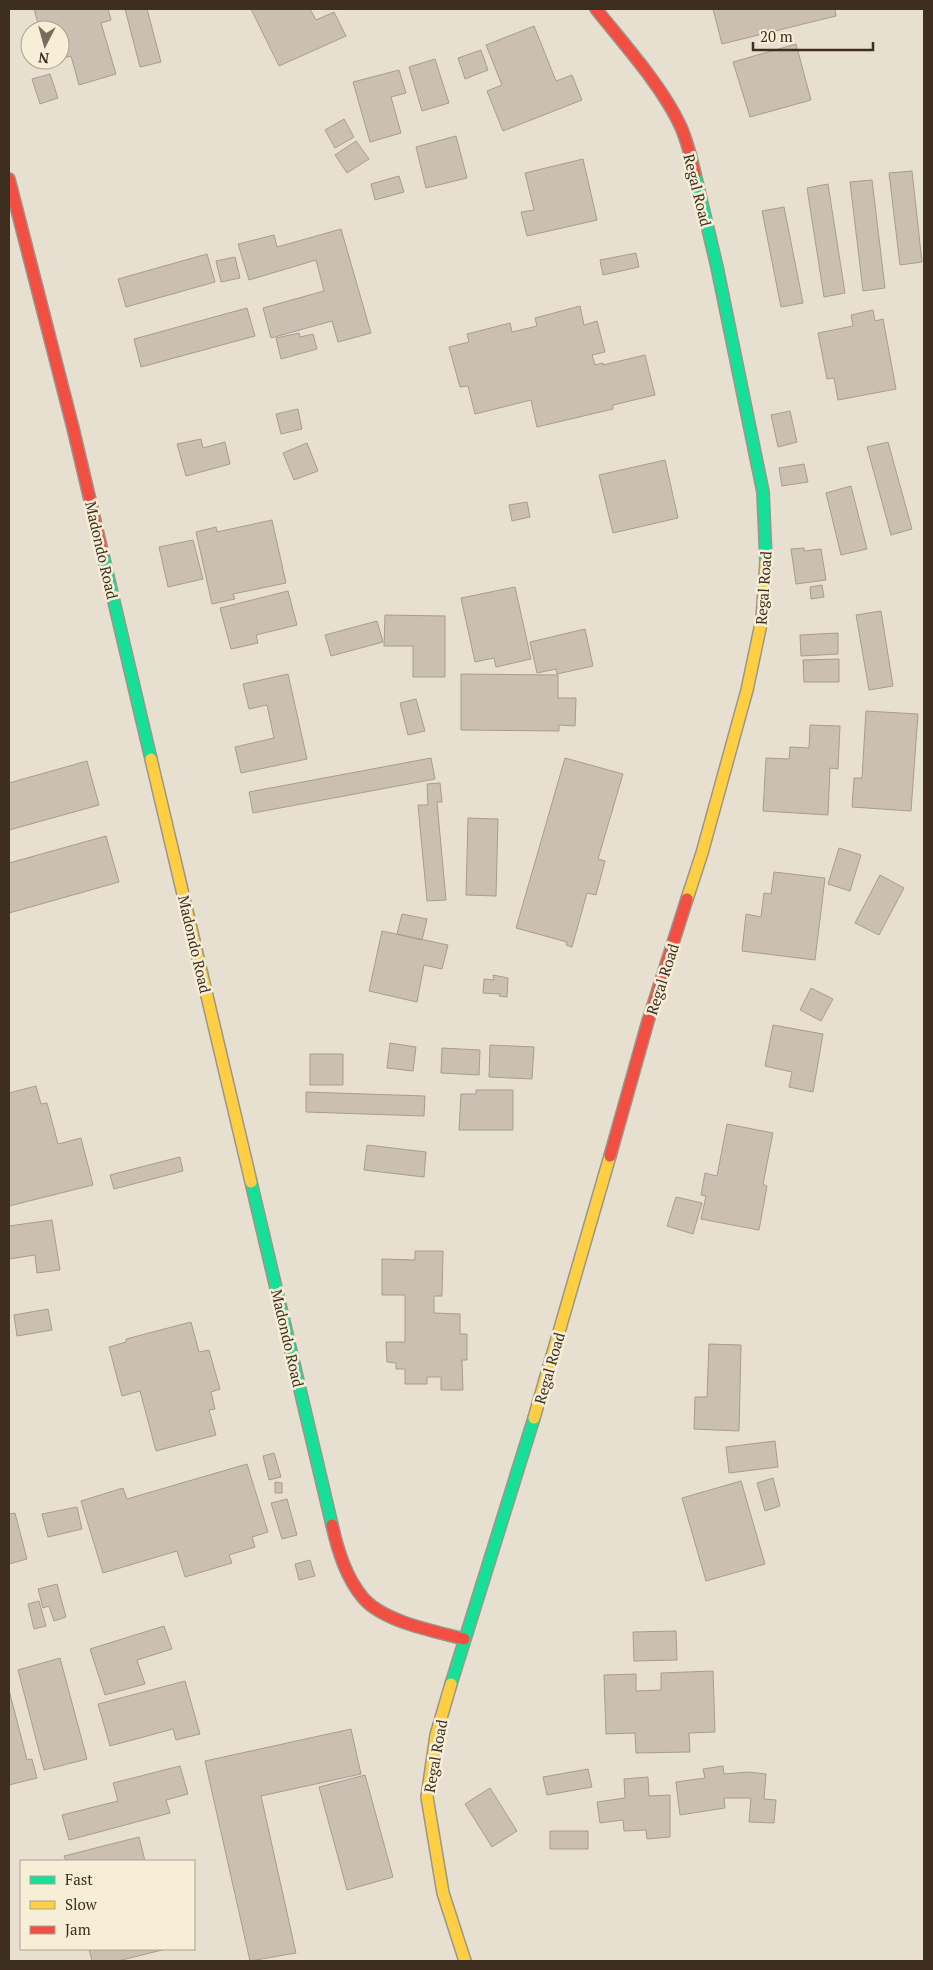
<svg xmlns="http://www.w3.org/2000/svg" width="933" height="1970" font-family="'PT Serif',serif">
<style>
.building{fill:#cbbfb2;stroke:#a89c90}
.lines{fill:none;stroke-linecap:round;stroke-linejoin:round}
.fast-casing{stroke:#9c958a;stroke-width:14}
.slow-casing{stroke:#9c958a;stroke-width:14}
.jam-casing{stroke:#9c958a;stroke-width:14}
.fast{stroke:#16e098;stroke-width:11}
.slow{stroke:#ffcf43;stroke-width:11}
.jam{stroke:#f24e42;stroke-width:11}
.labels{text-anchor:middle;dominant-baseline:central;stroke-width:5;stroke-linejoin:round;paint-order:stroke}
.street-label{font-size:15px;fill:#3d2e20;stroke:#f7eed8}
</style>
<rect width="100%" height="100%" fill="#e7e0d1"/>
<path class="building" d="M 34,9 L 108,9 L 111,20 L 101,23 L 116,74 L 79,85 L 71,56 L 60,59 L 60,30 L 40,30 Z
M 125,9 L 147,9 L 161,62 L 140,67 Z
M 251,9 L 310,9 L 316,20 L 334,12 L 346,36 L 279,66 Z
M 713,9 L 835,9 L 836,16 L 722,44 Z
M 534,26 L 556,81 L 572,75 L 582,100 L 503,131 L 487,91 L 502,85 L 486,45 Z
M 796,44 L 811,100 L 750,117 L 733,62 Z
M 481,50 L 488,70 L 465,79 L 458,58 Z
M 435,59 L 449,103 L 422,111 L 409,67 Z
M 399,70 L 406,93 L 391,97 L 401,133 L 370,142 L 353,82 Z
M 50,74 L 58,98 L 40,104 L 32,79 Z
M 344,119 L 354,137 L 335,148 L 325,130 Z
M 456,136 L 467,178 L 426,188 L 416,147 Z
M 356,141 L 369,159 L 347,173 L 335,155 Z
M 583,159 L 597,220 L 527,236 L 521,212 L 534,210 L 525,173 Z
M 912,171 L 922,262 L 900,265 L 889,173 Z
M 399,176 L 404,192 L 375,200 L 371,184 Z
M 872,180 L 885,288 L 863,291 L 850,182 Z
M 828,184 L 845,293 L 824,297 L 807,188 Z
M 784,207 L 803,303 L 781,307 L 762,211 Z
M 341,229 L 371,333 L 338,342 L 332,321 L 271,338 L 263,308 L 324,291 L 316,260 L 249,280 L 238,244 L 274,235 L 277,247 Z
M 636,253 L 639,267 L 603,275 L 600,260 Z
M 207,254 L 215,282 L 126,307 L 118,279 Z
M 235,257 L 240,278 L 221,282 L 216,261 Z
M 580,306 L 584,325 L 597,321 L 605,352 L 592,355 L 595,365 L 603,363 L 603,365 L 645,355 L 655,395 L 613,405 L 613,409 L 537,427 L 531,400 L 475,414 L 468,386 L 460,387 L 449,347 L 469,342 L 467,334 L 510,323 L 512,332 L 537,326 L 535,318 Z
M 247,308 L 255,336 L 141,367 L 134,339 Z
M 873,310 L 875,321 L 883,319 L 896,389 L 838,400 L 834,378 L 827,379 L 818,333 L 853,326 L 851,315 Z
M 299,333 L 300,337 L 313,334 L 317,349 L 281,359 L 276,338 Z
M 298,409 L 302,429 L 281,434 L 276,414 Z
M 790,411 L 797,442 L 778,447 L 771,415 Z
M 201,439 L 203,448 L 225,442 L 230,464 L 186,476 L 177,444 Z
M 888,442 L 912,529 L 891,535 L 867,447 Z
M 307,443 L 318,471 L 294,480 L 283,453 Z
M 665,460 L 678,518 L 613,533 L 599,475 Z
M 804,464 L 808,482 L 782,486 L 779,468 Z
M 851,486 L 867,549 L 841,555 L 826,493 Z
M 527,502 L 530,517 L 512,521 L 509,505 Z
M 272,520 L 286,583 L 233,594 L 235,599 L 212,604 L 196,532 L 216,527 L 217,532 Z
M 193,540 L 203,579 L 168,587 L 159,547 Z
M 804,548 L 804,551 L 821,549 L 826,580 L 796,584 L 791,549 Z
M 822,585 L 824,597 L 811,599 L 810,587 Z
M 515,587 L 531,659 L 496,667 L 494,658 L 475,662 L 461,598 Z
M 288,591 L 297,625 L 256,635 L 258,643 L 231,649 L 220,608 Z
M 881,611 L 893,686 L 869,690 L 856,615 Z
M 385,615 L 445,616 L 445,677 L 413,677 L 413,646 L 384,646 Z
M 377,621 L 383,642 L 331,656 L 325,635 Z
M 585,629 L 593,666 L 557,674 L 556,669 L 537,673 L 530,642 Z
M 838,633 L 838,654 L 801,656 L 800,635 Z
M 839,659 L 839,682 L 804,682 L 803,660 Z
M 288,674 L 307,759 L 241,773 L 235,747 L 274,738 L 267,705 L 249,709 L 243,684 Z
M 461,674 L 558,675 L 558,698 L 576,698 L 575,726 L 559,725 L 559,731 L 461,730 Z
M 416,699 L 425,731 L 408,735 L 400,703 Z
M 866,711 L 918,714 L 911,811 L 852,807 L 854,778 L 862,778 Z
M 810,725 L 840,726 L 838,769 L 830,768 L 828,815 L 763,811 L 766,758 L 789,759 L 790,747 L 809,748 Z
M 431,758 L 435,779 L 253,813 L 249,792 Z
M 565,758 L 623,774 L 598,859 L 605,861 L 596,895 L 587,893 L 572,947 L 566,945 L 567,942 L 516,928 Z
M 87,761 L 99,805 L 9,830 L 9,783 Z
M 440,783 L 442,802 L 437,802 L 446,900 L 427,901 L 418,805 L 428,805 L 427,784 Z
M 468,818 L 498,819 L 496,896 L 466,895 Z
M 106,836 L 119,882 L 9,913 L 9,863 Z
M 839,848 L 861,855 L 850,891 L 828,884 Z
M 774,872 L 825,878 L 815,960 L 742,951 L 746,914 L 761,917 L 764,893 L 771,894 Z
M 880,875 L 904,888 L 879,935 L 855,923 Z
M 402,914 L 427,919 L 422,940 L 397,934 Z
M 382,931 L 448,945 L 442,969 L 424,965 L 417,1002 L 369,991 Z
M 493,975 L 508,978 L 507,997 L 499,996 L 500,994 L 483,993 L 484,979 L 494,980 Z
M 811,988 L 833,999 L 821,1021 L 800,1010 Z
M 773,1025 L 823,1034 L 813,1092 L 789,1087 L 792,1072 L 765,1066 Z
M 390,1043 L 416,1047 L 413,1071 L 387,1068 Z
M 490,1045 L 534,1047 L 532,1079 L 489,1077 Z
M 442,1048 L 480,1050 L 479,1075 L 441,1073 Z
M 310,1054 L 343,1054 L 343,1085 L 310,1085 Z
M 36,1086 L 41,1104 L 47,1103 L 58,1144 L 81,1138 L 93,1185 L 9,1206 L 9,1093 Z
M 476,1090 L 513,1090 L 513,1130 L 459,1130 L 461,1094 L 476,1094 Z
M 306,1092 L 425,1096 L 424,1116 L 306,1112 Z
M 727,1124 L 773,1133 L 763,1184 L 767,1186 L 759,1230 L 701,1219 L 706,1196 L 701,1195 L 705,1173 L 717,1176 Z
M 367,1145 L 426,1152 L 424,1177 L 364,1170 Z
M 180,1157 L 183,1171 L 114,1189 L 110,1175 Z
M 676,1197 L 702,1203 L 693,1234 L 667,1226 Z
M 52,1220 L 60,1270 L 37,1273 L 35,1255 L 9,1259 L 9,1226 Z
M 415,1251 L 443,1251 L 442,1296 L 434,1296 L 434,1313 L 460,1314 L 460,1334 L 467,1334 L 467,1360 L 462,1360 L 463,1390 L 441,1390 L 441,1377 L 427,1377 L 427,1384 L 405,1384 L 405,1369 L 396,1369 L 396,1363 L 387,1362 L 386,1342 L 405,1342 L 405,1295 L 382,1295 L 382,1259 L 415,1260 Z
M 48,1309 L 52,1330 L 17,1336 L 14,1315 Z
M 191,1322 L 199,1352 L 209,1350 L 220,1389 L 211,1392 L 215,1409 L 209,1410 L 216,1435 L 156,1451 L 140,1391 L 122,1396 L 109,1347 L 126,1342 L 126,1339 Z
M 709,1344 L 741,1345 L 739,1431 L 694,1429 L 695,1397 L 707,1397 Z
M 775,1441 L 778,1467 L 729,1473 L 726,1447 Z
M 274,1453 L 281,1477 L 269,1480 L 263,1456 Z
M 247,1464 L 268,1532 L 252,1537 L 255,1547 L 229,1555 L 232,1563 L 185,1577 L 177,1551 L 103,1573 L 81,1501 L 123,1488 L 127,1499 Z
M 773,1478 L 780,1506 L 765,1511 L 757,1483 Z
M 741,1481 L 765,1564 L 706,1581 L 682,1498 Z
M 275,1482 L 282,1483 L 282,1493 L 275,1493 Z
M 287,1499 L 297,1535 L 282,1539 L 271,1503 Z
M 77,1507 L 82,1529 L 48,1537 L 42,1514 Z
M 15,1513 L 27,1559 L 9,1564 L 9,1514 Z
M 310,1560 L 315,1576 L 299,1580 L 295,1564 Z
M 57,1584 L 66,1617 L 54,1621 L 49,1606 L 43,1608 L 38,1589 Z
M 39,1601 L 46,1626 L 34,1629 L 28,1604 Z
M 164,1626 L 172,1649 L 137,1660 L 145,1684 L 105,1695 L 90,1649 Z
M 676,1631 L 677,1660 L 634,1661 L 633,1632 Z
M 60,1658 L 87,1759 L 44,1770 L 18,1670 Z
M 713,1671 L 715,1732 L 689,1733 L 690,1752 L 636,1753 L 635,1733 L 606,1734 L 604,1675 L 636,1674 L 636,1691 L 661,1690 L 661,1673 Z
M 185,1681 L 200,1734 L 176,1740 L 173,1729 L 110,1746 L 98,1704 Z
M 9,1690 L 27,1760 L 32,1759 L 37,1778 L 9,1785 Z
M 351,1729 L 361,1774 L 261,1796 L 296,1953 L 250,1961 L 205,1761 Z
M 180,1766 L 188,1794 L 166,1800 L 170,1813 L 69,1840 L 62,1815 L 118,1801 L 113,1783 Z
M 723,1766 L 724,1774 L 749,1772 L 766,1774 L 764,1799 L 776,1800 L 774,1823 L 749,1822 L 751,1798 L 724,1798 L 725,1808 L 680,1815 L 676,1782 L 705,1778 L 703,1769 Z
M 588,1769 L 592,1787 L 547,1795 L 543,1777 Z
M 365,1775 L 393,1877 L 347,1890 L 319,1787 Z
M 648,1777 L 649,1796 L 670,1795 L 670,1837 L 647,1839 L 646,1830 L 624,1831 L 623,1820 L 600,1823 L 597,1802 L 625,1798 L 624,1779 Z
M 490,1788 L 517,1831 L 492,1847 L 465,1804 Z
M 550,1831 L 588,1831 L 588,1849 L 550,1849 Z
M 139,1837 L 145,1861 L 66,1861 L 64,1856 Z
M 89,1949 L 166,1949 L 118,1961 L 92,1961 Z"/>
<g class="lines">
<defs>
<path id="fast" d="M 695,174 L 717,267 L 763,492 L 766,562
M 103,555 L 151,759
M 251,1182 L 332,1525
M 451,1684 L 534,1418"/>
<path id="slow" d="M 151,759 L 251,1182
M 687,899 L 702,853 L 747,690 L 762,619 L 766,562
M 534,1418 L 610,1156
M 451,1684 L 436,1735 L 427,1797 L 443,1893 L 465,1961"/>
<path id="jam" d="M 596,9 C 623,43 661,85 679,123 C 687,139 691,157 695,174
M 9,179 L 73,428 L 103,555
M 610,1156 L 648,1021 L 687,899
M 332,1525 C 338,1551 346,1578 364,1599 C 385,1622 434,1631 464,1639"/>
</defs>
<use href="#fast" class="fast-casing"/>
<use href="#slow" class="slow-casing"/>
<use href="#jam" class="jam-casing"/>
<use href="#fast" class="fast"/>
<use href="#slow" class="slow"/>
<use href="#jam" class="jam"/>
</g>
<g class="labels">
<g class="street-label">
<text transform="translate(698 190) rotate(76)">Regal Road</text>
<text transform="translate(102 550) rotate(77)">Madondo Road</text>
<text transform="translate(763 588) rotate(-86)">Regal Road</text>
<text transform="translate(195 944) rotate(77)">Madondo Road</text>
<text transform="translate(662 979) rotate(-72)">Regal Road</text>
<text transform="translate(288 1338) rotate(77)">Madondo Road</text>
<text transform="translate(549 1368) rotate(-74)">Regal Road</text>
<text transform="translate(435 1756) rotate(-80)">Regal Road</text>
</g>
</g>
<rect width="933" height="1970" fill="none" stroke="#3d2e20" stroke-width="20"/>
<rect x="20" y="1860" width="175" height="90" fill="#f7eed8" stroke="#ada18e"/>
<rect x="30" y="1876" width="25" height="8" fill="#16e098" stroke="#ada18e"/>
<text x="65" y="1885" font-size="15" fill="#3d2e20">Fast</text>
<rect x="30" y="1901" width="25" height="8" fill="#ffcf43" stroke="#ada18e"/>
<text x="65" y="1910" font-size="15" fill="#3d2e20">Slow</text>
<rect x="30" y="1926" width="25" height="8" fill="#f24e42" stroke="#ada18e"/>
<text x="65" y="1935" font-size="15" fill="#3d2e20">Jam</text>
<g transform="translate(45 45) rotate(186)"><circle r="24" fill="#f7eed8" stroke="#ada18e"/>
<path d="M0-4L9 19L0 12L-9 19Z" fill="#786c5e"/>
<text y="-8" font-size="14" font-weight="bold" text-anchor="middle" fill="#3d2e20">N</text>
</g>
<path d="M753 42v8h120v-8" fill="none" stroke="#3d2e20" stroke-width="2.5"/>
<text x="760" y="42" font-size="15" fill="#3d2e20" stroke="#f7eed8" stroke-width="4" paint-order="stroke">20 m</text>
</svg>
